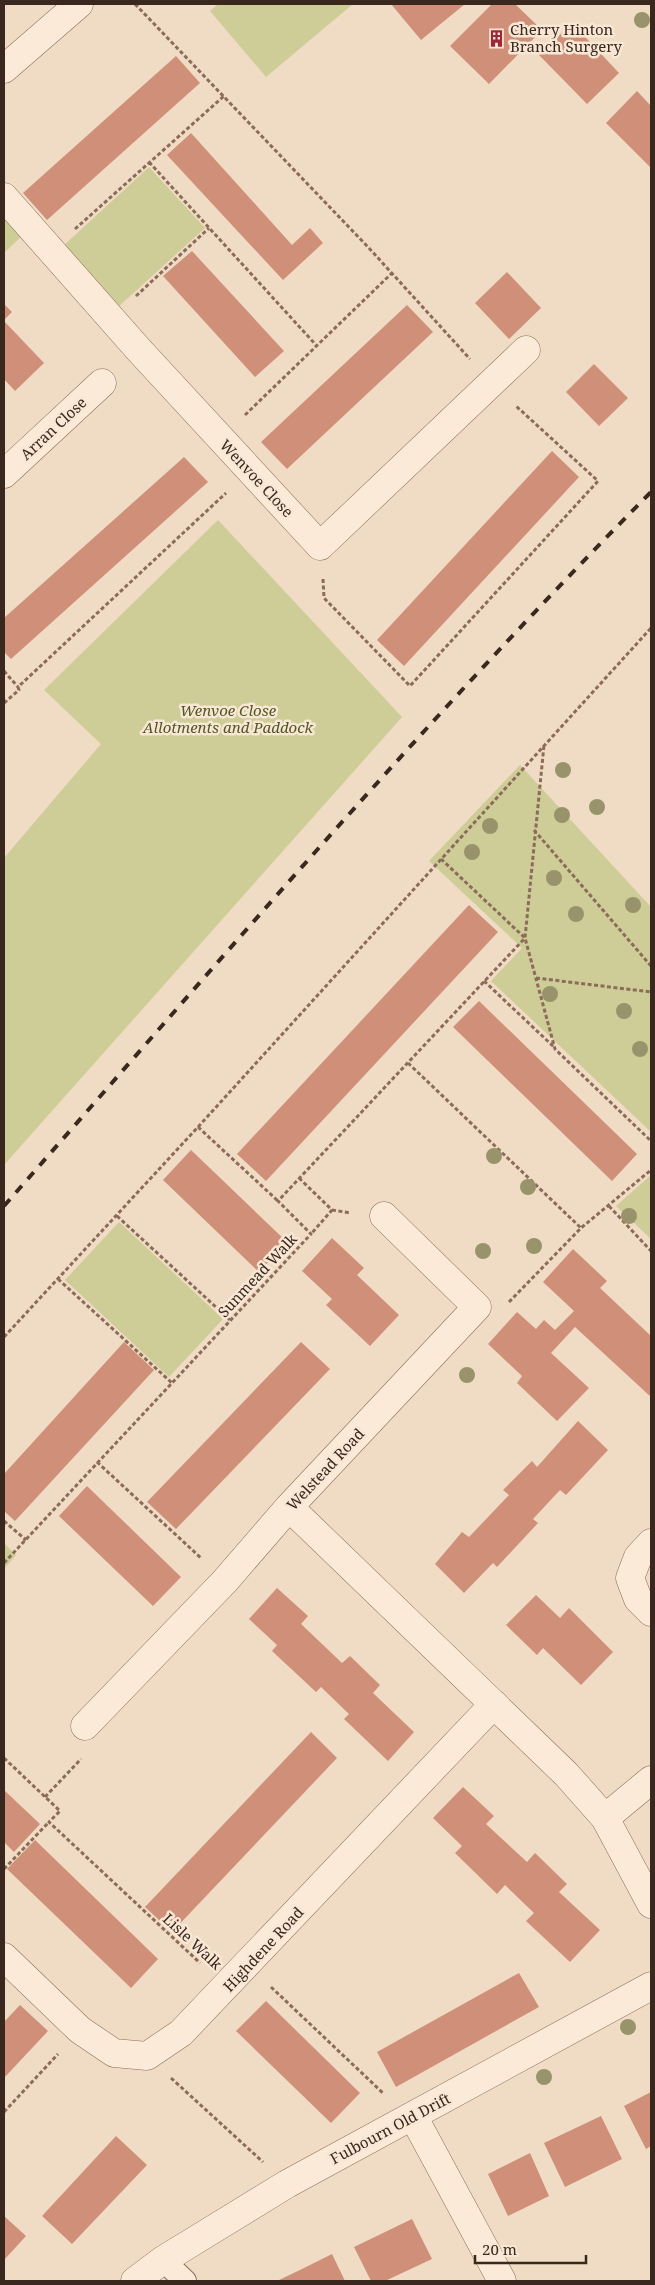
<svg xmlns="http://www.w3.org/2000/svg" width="655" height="2285" font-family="'Noto Serif',serif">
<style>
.green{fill:#cecc97}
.building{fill:#cf8f78}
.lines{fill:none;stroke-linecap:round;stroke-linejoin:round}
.lane-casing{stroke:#8b6c5a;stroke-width:24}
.street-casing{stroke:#8b6c5a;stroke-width:29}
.path{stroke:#8b6c5a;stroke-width:3;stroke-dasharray:4 2.5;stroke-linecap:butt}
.lane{stroke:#faead7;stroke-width:22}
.street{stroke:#faead7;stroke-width:28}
.rail{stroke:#3a271e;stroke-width:4;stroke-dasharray:9 9;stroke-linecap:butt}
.tree{fill:#99936c}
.labels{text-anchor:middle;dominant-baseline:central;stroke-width:5;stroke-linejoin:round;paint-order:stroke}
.poi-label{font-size:15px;fill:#3a271e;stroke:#f7e7d4;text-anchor:start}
.street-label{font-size:15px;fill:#3a271e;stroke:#f7e7d4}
.park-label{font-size:15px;font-style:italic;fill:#525724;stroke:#f7e7d4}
</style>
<rect width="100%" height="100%" fill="#f0dcc4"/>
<path class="green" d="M 218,4 L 353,4 L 266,77 L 210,11 Z
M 149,167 L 205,228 L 117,308 L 62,247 Z
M 4,210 L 25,233 L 4,253 Z
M 218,520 L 402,717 L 4,1165 L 4,858 L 101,744 L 44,690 Z
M 520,765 L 651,907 L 651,1132 L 491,981 L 522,948 L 429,861 Z
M 651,1175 L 651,1239 L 616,1206 Z
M 119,1222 L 223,1319 L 169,1377 L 65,1280 Z
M 4,1543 L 16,1555 L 4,1569 Z"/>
<path class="building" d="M 391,4 L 465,4 L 421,40 Z
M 492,4 L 515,4 L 542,30 L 489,84 L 450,46 Z
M 572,23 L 619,73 L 587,104 L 539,55 Z
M 176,56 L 200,83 L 47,220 L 23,193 Z
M 637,91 L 651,106 L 651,168 L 606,123 Z
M 191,133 L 292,245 L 310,228 L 323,243 L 283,280 L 167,155 Z
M 192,251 L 284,351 L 255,377 L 163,276 Z
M 507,272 L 541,308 L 509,339 L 475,303 Z
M 4,304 L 12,312 L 4,320 Z
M 407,305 L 433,332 L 287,469 L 261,442 Z
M 4,321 L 44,363 L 15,391 L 4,379 Z
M 594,364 L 628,398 L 599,426 L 566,392 Z
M 552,451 L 579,477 L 404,666 L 377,640 Z
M 184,457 L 208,482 L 11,659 L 4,652 L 4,618 Z
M 469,905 L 498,932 L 266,1181 L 237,1154 Z
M 479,1001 L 637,1154 L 612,1181 L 453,1027 Z
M 191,1150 L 287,1242 L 259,1272 L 163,1180 Z
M 332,1238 L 364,1268 L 357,1275 L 399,1315 L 370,1346 L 326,1305 L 332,1299 L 302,1271 Z
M 573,1249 L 607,1281 L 600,1288 L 651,1336 L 651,1397 L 575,1327 L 551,1353 L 589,1388 L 557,1421 L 517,1383 L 522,1376 L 488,1344 L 517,1312 L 536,1329 L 544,1320 L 555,1330 L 574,1311 L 543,1282 Z
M 124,1342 L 154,1370 L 15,1521 L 4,1511 L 4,1474 Z
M 301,1342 L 330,1369 L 176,1529 L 147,1502 Z
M 578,1421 L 608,1450 L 566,1495 L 560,1490 L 533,1519 L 538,1523 L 497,1567 L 493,1563 L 464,1593 L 435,1564 L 462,1532 L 469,1537 L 509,1495 L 503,1490 L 532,1461 L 537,1467 Z
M 87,1486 L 181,1577 L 153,1606 L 59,1516 Z
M 277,1588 L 308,1616 L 301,1624 L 342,1663 L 350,1656 L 380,1685 L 373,1693 L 414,1732 L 388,1761 L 344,1719 L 349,1714 L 321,1687 L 316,1692 L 272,1651 L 277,1645 L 249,1619 Z
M 536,1595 L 560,1618 L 569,1608 L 613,1652 L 581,1685 L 543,1648 L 537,1655 L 506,1625 Z
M 311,1732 L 337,1758 L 172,1932 L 145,1907 Z
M 463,1787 L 494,1816 L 486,1824 L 527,1862 L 535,1853 L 567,1884 L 559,1892 L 600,1930 L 570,1962 L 526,1921 L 534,1913 L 505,1885 L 497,1894 L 455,1853 L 462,1846 L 433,1818 Z
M 4,1790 L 40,1824 L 14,1852 L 4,1842 Z
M 35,1840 L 158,1959 L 131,1988 L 7,1869 Z
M 519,1973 L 539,2007 L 396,2087 L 377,2052 Z
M 266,2001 L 360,2093 L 331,2123 L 236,2031 Z
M 20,2005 L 48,2031 L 4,2078 L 4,2022 Z
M 651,2092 L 651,2146 L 646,2149 L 624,2106 Z
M 601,2116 L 622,2159 L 565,2187 L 544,2143 Z
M 116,2136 L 147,2165 L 72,2244 L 42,2216 Z
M 530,2153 L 549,2196 L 508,2216 L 488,2174 Z
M 4,2216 L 26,2236 L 4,2260 Z
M 412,2219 L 432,2259 L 385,2281 L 371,2281 L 354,2247 Z
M 332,2254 L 345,2281 L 277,2281 L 302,2269 Z"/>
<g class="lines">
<defs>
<path id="lane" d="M 163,2260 L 185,2281"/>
<path id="street" d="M 4,69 L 79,4
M 4,197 L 139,350 L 320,546 L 526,350
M 4,474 L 102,383
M 289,1507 L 566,1774 L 605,1818 L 651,1904
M 651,1543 L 638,1557 L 630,1578 L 638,1599 L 651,1612
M 85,1726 L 225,1581 L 289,1507 L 477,1307 L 384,1216
M 605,1818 L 651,1780
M 4,1957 L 80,2030 L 114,2053 L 147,2056 L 181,2033 L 494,1704
M 413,2116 L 502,2281
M 135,2281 L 163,2260 L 287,2184 L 651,1986"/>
</defs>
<use href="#lane" class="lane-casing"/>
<use href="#street" class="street-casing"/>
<path class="path" d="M 135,4 L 368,247 L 470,359
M 149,162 L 316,345
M 75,229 L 224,96
M 136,296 L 209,228
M 245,415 L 392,273
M 323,579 L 324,598 L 410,686 L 598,481 L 516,406
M 4,671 L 18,687
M 4,703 L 19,690 L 18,687 L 226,493
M 534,830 L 651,966
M 441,859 L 525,938 L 555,1049 L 651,1141
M 536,978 L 651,992
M 484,981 L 555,1048
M 408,1063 L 581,1228
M 198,1127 L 278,1201
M 299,1178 L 332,1210 L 311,1234
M 609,1206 L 651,1251
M 332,1210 L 351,1213
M 117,1216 L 230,1320
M 58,1279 L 172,1383
M 509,1302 L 581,1228 L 651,1170
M 4,1337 L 198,1127 L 651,628
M 97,1462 L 201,1558
M 4,1521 L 26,1540
M 4,1563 L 311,1234 L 278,1201 L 525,938 L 544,745
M 4,1758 L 60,1811 L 49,1822 L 200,1963
M 45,1797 L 81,1759
M 4,1869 L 49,1822
M 271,1987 L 384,2094
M 171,2078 L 263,2162
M 4,2112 L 58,2054"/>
<use href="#lane" class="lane"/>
<use href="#street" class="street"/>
<path class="rail" d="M 4,1206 C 216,965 425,720 651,492"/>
</g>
<g class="tree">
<circle cx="642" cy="20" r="8"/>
<circle cx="563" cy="770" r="8"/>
<circle cx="597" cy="807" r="8"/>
<circle cx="562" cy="815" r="8"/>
<circle cx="490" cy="826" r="8"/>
<circle cx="472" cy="852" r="8"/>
<circle cx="554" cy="878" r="8"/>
<circle cx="633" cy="905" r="8"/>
<circle cx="576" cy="914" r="8"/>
<circle cx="550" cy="994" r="8"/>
<circle cx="624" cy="1011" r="8"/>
<circle cx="640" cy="1049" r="8"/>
<circle cx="494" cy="1156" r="8"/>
<circle cx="528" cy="1187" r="8"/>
<circle cx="629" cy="1216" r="8"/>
<circle cx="534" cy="1246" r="8"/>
<circle cx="483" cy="1251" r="8"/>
<circle cx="467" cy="1375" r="8"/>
<circle cx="628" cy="2027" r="8"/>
<circle cx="544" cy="2077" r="8"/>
</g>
<defs>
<symbol id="building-bare" viewBox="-9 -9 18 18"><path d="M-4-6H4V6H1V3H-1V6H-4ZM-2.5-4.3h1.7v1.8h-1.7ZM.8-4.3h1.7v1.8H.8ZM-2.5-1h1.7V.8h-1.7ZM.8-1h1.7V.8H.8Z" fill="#9c273a" stroke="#f7e7d4" stroke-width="2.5" paint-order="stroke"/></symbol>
</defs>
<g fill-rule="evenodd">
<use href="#building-bare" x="484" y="26" width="25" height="25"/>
</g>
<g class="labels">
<g class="poi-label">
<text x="510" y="29">Cherry Hinton<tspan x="510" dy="17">Branch Surgery</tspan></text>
</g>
<g class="street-label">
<text transform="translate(53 428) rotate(-43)">Arran Close</text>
<text transform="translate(257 478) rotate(47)">Wenvoe Close</text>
<text transform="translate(257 1275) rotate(-47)">Sunmead Walk</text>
<text transform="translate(325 1469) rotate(-47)">Welstead Road</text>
<text transform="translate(193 1941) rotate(43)">Lisle Walk</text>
<text transform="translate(263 1949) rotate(-47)">Highdene Road</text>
<text transform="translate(390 2128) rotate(-28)">Fulbourn Old Drift</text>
</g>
<g class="park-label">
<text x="228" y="710">Wenvoe Close<tspan x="228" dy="17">Allotments and Paddock</tspan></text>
</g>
</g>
<rect width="655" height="2285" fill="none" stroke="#3a271e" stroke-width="10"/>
<path d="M475 2255v8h111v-8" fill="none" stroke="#3a271e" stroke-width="2.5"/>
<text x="482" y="2255" font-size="15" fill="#3a271e" stroke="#f7e7d4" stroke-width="4" paint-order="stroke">20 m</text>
</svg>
